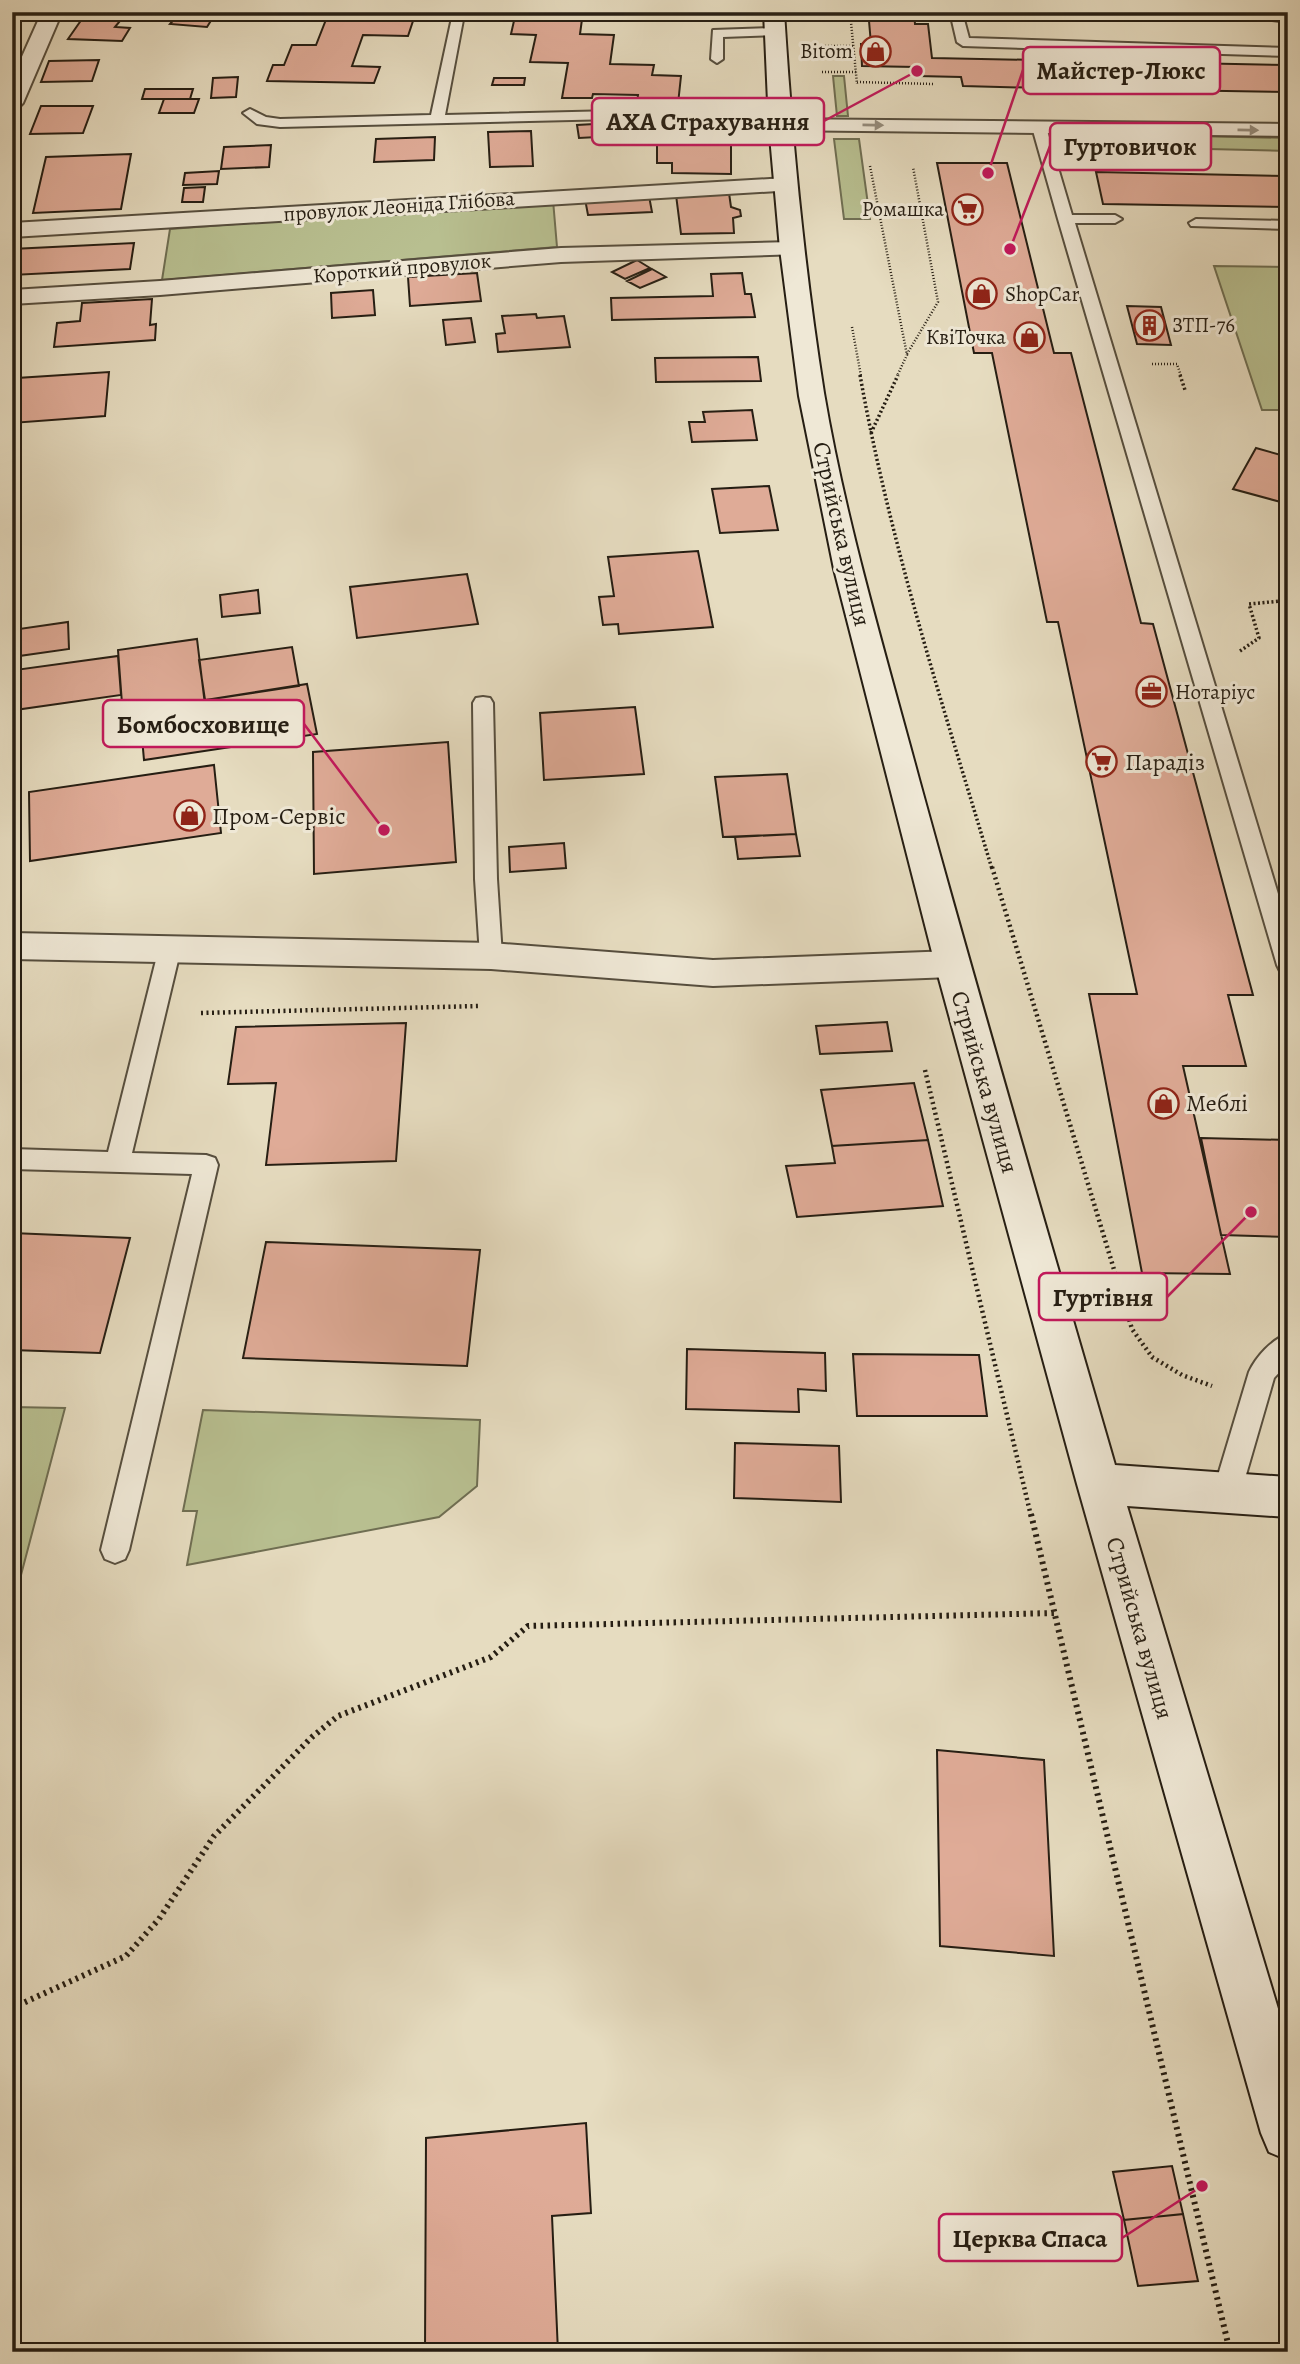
<svg xmlns="http://www.w3.org/2000/svg" width="1300" height="2364" font-family="Alegreya,serif">
<style>
.green{fill:#b8bf90;stroke:#6f6e52;stroke-width:2}
.building{fill:#dfab97;stroke:#261e13;stroke-width:2}
.lines{fill:none;stroke-linecap:round;stroke-linejoin:round}
.lane-casing{stroke:#564e3e;stroke-width:4}
.street-casing{stroke:#564e3e;stroke-width:4}
.secondary-casing{stroke:#261e13;stroke-width:4}
.path-far3{stroke:#261e13;stroke-width:2.5;stroke-dasharray:1 2;stroke-linecap:butt}
.path-far2{stroke:#261e13;stroke-width:3.5;stroke-dasharray:2 2.5;stroke-linecap:butt}
.path-far1{stroke:#261e13;stroke-width:4.5;stroke-dasharray:2 3.5;stroke-linecap:butt}
.path{stroke:#261e13;stroke-width:6;stroke-dasharray:2.5 4.5;stroke-linecap:butt}
.lane{fill:#efe8d6;fill-rule:evenodd}
.street{fill:#efe8d6;fill-rule:evenodd}
.secondary{fill:#efe8d6;fill-rule:evenodd}
.oneway{fill:#958d7e}
.labels{text-anchor:middle;dominant-baseline:central;stroke-width:6;stroke-linejoin:round;paint-order:stroke}
.far-poi-label{font-size:21px;fill:#261e13;stroke:#efe8d6;text-anchor:end}
.far-street-label{font-size:21px;fill:#261e13;stroke:#efe8d6}
.street-label{font-size:24px;fill:#261e13;stroke:#efe8d6}
.poi-label{font-size:24px;fill:#261e13;stroke:#efe8d6;text-anchor:start}
.leader{fill:none;stroke:#c2185b;stroke-width:2.5}
.callout-dot{fill:#c2185b;stroke:#efe8d6;stroke-width:2.5}
.callout{fill:#efe8d6;stroke:#c2185b;stroke-width:2.5}
.callout-label{font-size:26px;text-anchor:middle;font-weight:bold;fill:#261e13}
</style>
<rect width="100%" height="100%" fill="#e6dcc0"/>
<filter id="stains"><feTurbulence type="fractalNoise" baseFrequency=".00286" numOctaves="4"/><feColorMatrix values="0 0 0 0 .2 0 0 0 0 .09 0 0 0 0 .02 0 0 0 .5 -.17"/></filter>
<radialGradient id="worn" r=".72"><stop offset=".6" stop-color="#630" stop-opacity="0"/><stop offset="1" stop-color="#630" stop-opacity=".3"/></radialGradient>
<path class="green" d="M 833,76 L 844,76 L 848,116 L 837,116 Z
M 1109,134 L 1288,138 L 1288,151 L 1122,147 L 1120,140 L 1100,139 L 1101,136 Z
M 834,139 L 859,139 L 870,219 L 844,219 Z
M 553,200 L 557,247 L 162,280 L 170,229 Z
M 1214,266 L 1288,267 L 1288,410 L 1262,410 Z
M 12,1407 L 65,1408 L 16,1594 L 12,1594 Z
M 203,1410 L 480,1420 L 477,1486 L 439,1517 L 187,1565 L 197,1511 L 183,1511 Z"/>
<path class="building" d="M 179,12 L 218,12 L 212,19 L 176,17 Z
M 329,12 L 416,12 L 408,36 L 363,35 L 352,66 L 380,67 L 374,83 L 267,81 L 273,65 L 284,65 L 292,45 L 316,45 Z
M 516,12 L 583,12 L 580,34 L 614,35 L 610,64 L 654,65 L 652,75 L 681,76 L 678,104 L 637,103 L 638,95 L 593,94 L 592,98 L 562,98 L 568,63 L 530,62 L 536,35 L 511,34 Z
M 857,12 L 914,12 L 915,24 L 928,24 L 932,58 L 1037,60 L 1042,88 L 963,86 L 961,77 L 918,76 L 916,67 L 862,66 L 861,44 L 871,44 L 869,21 L 858,20 Z
M 176,17 L 212,19 L 207,27 L 170,24 Z
M 82,19 L 120,21 L 115,27 L 130,28 L 122,41 L 68,39 Z
M 99,60 L 92,81 L 41,82 L 49,61 Z
M 1037,60 L 1288,65 L 1288,92 L 1042,88 Z
M 238,77 L 236,97 L 211,98 L 213,78 Z
M 494,78 L 525,78 L 524,85 L 492,85 Z
M 145,89 L 193,89 L 190,99 L 142,99 Z
M 164,99 L 199,99 L 194,113 L 159,113 Z
M 41,106 L 93,106 L 83,133 L 30,134 Z
M 613,123 L 616,136 L 579,138 L 577,125 Z
M 531,131 L 533,166 L 490,167 L 488,132 Z
M 673,136 L 731,136 L 731,174 L 672,173 L 672,163 L 657,163 L 657,145 L 673,145 Z
M 435,137 L 434,160 L 374,162 L 376,139 Z
M 271,145 L 269,167 L 221,169 L 224,147 Z
M 131,154 L 121,209 L 33,213 L 46,157 Z
M 937,163 L 1007,163 L 1054,353 L 1071,353 L 1141,623 L 1153,624 L 1253,995 L 1228,995 L 1246,1066 L 1183,1066 L 1230,1274 L 1142,1273 L 1089,994 L 1137,994 L 1058,622 L 1047,622 L 992,353 L 974,353 Z
M 219,171 L 217,184 L 183,185 L 185,173 Z
M 1096,172 L 1286,176 L 1288,207 L 1103,204 Z
M 205,187 L 203,202 L 182,202 L 184,188 Z
M 729,193 L 731,207 L 740,210 L 741,216 L 733,218 L 734,233 L 681,234 L 676,195 Z
M 649,196 L 652,212 L 588,215 L 585,199 Z
M 134,243 L 130,269 L 12,275 L 12,249 Z
M 637,260 L 650,268 L 625,279 L 612,272 Z
M 652,269 L 666,277 L 640,288 L 627,281 Z
M 477,273 L 481,301 L 410,306 L 408,277 Z
M 742,273 L 745,294 L 751,294 L 755,317 L 612,320 L 611,298 L 713,296 L 711,274 Z
M 373,290 L 375,315 L 332,318 L 331,293 Z
M 152,299 L 150,325 L 156,324 L 155,340 L 54,347 L 57,323 L 80,321 L 82,303 Z
M 1127,306 L 1161,307 L 1171,345 L 1137,344 Z
M 536,314 L 537,318 L 564,316 L 570,347 L 498,352 L 496,334 L 505,333 L 502,316 Z
M 471,318 L 475,342 L 446,345 L 443,320 Z
M 758,357 L 761,381 L 656,382 L 655,358 Z
M 109,372 L 105,416 L 12,423 L 17,378 Z
M 752,410 L 757,440 L 692,442 L 689,422 L 705,422 L 703,412 Z
M 1256,448 L 1288,457 L 1288,504 L 1233,489 Z
M 769,486 L 778,530 L 720,533 L 712,489 Z
M 698,551 L 713,627 L 619,634 L 618,624 L 603,625 L 599,597 L 614,596 L 608,557 Z
M 467,574 L 478,624 L 357,638 L 350,587 Z
M 258,590 L 260,613 L 222,617 L 220,595 Z
M 68,622 L 69,649 L 12,657 L 12,630 Z
M 197,639 L 205,705 L 123,717 L 118,650 Z
M 292,647 L 299,686 L 205,700 L 199,660 Z
M 118,656 L 121,695 L 15,710 L 15,670 Z
M 307,684 L 317,734 L 144,760 L 140,715 L 205,705 L 205,700 Z
M 635,707 L 644,774 L 544,780 L 540,713 Z
M 448,742 L 456,862 L 314,874 L 313,752 Z
M 214,765 L 221,833 L 30,861 L 29,792 Z
M 787,774 L 796,834 L 723,837 L 715,777 Z
M 796,834 L 800,856 L 738,859 L 735,837 Z
M 564,843 L 566,868 L 510,872 L 509,847 Z
M 887,1022 L 892,1051 L 820,1054 L 816,1026 Z
M 406,1023 L 396,1161 L 266,1165 L 276,1083 L 228,1084 L 236,1027 Z
M 914,1083 L 928,1140 L 832,1146 L 821,1090 Z
M 1201,1138 L 1288,1140 L 1288,1237 L 1221,1235 Z
M 928,1140 L 943,1206 L 797,1217 L 786,1166 L 835,1163 L 832,1146 Z
M 12,1233 L 130,1238 L 100,1353 L 12,1350 Z
M 266,1242 L 480,1250 L 467,1366 L 243,1358 Z
M 687,1349 L 825,1353 L 826,1391 L 798,1389 L 799,1412 L 686,1409 Z
M 853,1354 L 979,1355 L 987,1416 L 857,1416 Z
M 735,1443 L 839,1446 L 841,1502 L 734,1498 Z
M 937,1750 L 1044,1760 L 1054,1956 L 940,1946 Z
M 586,2123 L 591,2213 L 552,2216 L 558,2352 L 425,2352 L 426,2138 Z
M 1172,2166 L 1183,2214 L 1124,2220 L 1113,2172 Z
M 1183,2214 L 1198,2281 L 1138,2286 L 1124,2220 Z"/>
<g class="lines">
<defs>
<path id="lane" d="M 504,12 L 510,16 L 508,19 L 463,20 L 445,115 L 780,107 L 787,111 L 780,115 L 280,127 L 257,124 L 243,113 L 250,109 L 266,117 L 280,119 L 431,115 L 453,13 Z
M 950,12 L 962,12 L 969,38 L 1288,48 L 1288,56 L 963,46 L 957,42 Z
M 1234,12 L 1288,14 L 1288,22 L 1240,16 Z
M 775,28 L 779,29 L 779,35 L 723,37 L 723,59 L 717,63 L 711,59 L 713,30 Z
M 1039,123 L 1046,127 L 1072,215 L 1115,215 L 1122,219 L 1115,223 L 1075,223 L 1288,927 L 1288,973 L 1280,971 L 1277,965 L 1058,219 L 1032,127 Z
M 1196,219 L 1288,221 L 1288,229 L 1191,226 L 1189,223 Z
M 483,697 L 490,698 L 493,703 L 497,879 L 502,956 L 499,962 L 491,964 L 483,962 L 480,956 L 475,879 L 473,703 L 476,698 Z
M 170,940 L 178,942 L 181,948 L 132,1153 L 206,1155 L 215,1158 L 218,1165 L 129,1550 L 125,1559 L 115,1563 L 105,1559 L 101,1550 L 192,1174 L 12,1169 L 12,1149 L 108,1152 L 159,948 L 162,942 Z
M 1288,1334 L 1288,1363 L 1274,1378 L 1241,1492 L 1237,1501 L 1227,1505 L 1217,1501 L 1213,1492 L 1249,1372 C 1256,1357 1272,1339 1288,1334 Z"/>
<path id="street" d="M 42,12 L 62,12 L 23,103 L 19,107 L 12,109 L 12,79 Z
M 780,119 L 1288,124 L 1288,136 L 772,130 L 769,125 L 772,120 Z
M 786,178 L 794,180 L 797,185 L 794,190 L 12,237 L 12,223 Z
M 792,242 L 800,244 L 804,249 L 800,254 L 561,262 L 160,295 L 12,304 L 12,290 L 160,281 L 561,248 Z
M 12,933 L 491,943 L 713,960 L 952,951 L 964,955 L 969,964 L 964,973 L 952,977 L 713,986 L 491,969 L 12,959 Z"/>
<path id="secondary" d="M 764,12 L 784,12 C 792,140 804,267 824,393 C 846,523 885,652 919,779 C 982,1009 1049,1237 1115,1465 L 1288,1477 L 1288,1517 L 1127,1506 L 1288,2042 L 1288,2160 L 1269,2152 L 1261,2133 L 1077,1484 L 935,964 L 834,569 L 799,396 L 780,249 L 769,125 Z"/>
</defs>
<use href="#lane" class="lane-casing"/>
<use href="#street" class="street-casing"/>
<use href="#secondary" class="secondary-casing"/>
<path class="path-far3" d="M 850,12 L 857,84
M 819,46 L 853,46
M 822,72 L 856,72
M 857,82 L 933,84
M 870,166 L 907,355 L 897,376
M 852,327 L 861,376
M 907,354 L 938,302 L 913,167
M 1152,364 L 1177,364 L 1181,376"/>
<path class="path-far2" d="M 860,375 C 890,543 943,706 992,869
M 1180,375 L 1185,390
M 871,433 L 898,375
M 1288,579 L 1283,583 L 1281,601 L 1288,619
M 1240,651 L 1259,638 L 1249,604 L 1281,601"/>
<path class="path-far1" d="M 992,867 L 1132,1329 L 1152,1357 L 1182,1375 L 1212,1386
M 201,1013 L 479,1006
M 925,1070 L 1031,1516"/>
<path class="path" d="M 1031,1514 L 1230,2352
M 12,2008 L 126,1956 L 159,1919 L 214,1836 L 312,1737 L 338,1716 L 491,1657 L 528,1626 L 1055,1613"/>
<use href="#lane" class="lane"/>
<use href="#street" class="street"/>
<use href="#secondary" class="secondary"/>
</g>
<defs><path id="oneway-solid" d="M-6-.8H1V-3.2L6.5 0L1 3.2V.8H-6Z" transform="scale(1.75)"/></defs>
<g class="oneway">
<use href="#oneway-solid" transform="translate(873 125) rotate(1)"/>
<use href="#oneway-solid" transform="translate(1248 130) rotate(1)"/>
</g>
<defs>
<symbol id="shop-ring" viewBox="-11 -11 22 22"><circle r="9.5" fill="#efe8d6" stroke="#8f2418" stroke-width="1.5"/><path d="M-5-2.5h2.3a2.7 3.5 0 0 1 5.4 0H5L5.5 6h-11ZM-1.5-2.5h3a1.5 2.3 0 0 0-3 0Z" fill="#8f2418"/></symbol>
<symbol id="supermarket-ring" viewBox="-11 -11 22 22"><circle r="9.5" fill="#efe8d6" stroke="#8f2418" stroke-width="1.5"/><path d="M-6-5.5h2.5l.6 2H6L4.5 2H-2.5L-4.4-4H-6ZM-1.5 3.2a1.3 1.3 0 1 0 .1 0ZM3 3.2a1.3 1.3 0 1 0 .1 0Z" fill="#8f2418"/></symbol>
<symbol id="building-ring" viewBox="-11 -11 22 22"><circle r="9.5" fill="#efe8d6" stroke="#8f2418" stroke-width="1.5"/><path d="M-4-6H4V6H1V3H-1V6H-4ZM-2.5-4.3h1.7v1.8h-1.7ZM.8-4.3h1.7v1.8H.8ZM-2.5-1h1.7V.8h-1.7ZM.8-1h1.7V.8H.8Z" fill="#8f2418"/></symbol>
<symbol id="office-ring" viewBox="-11 -11 22 22"><circle r="9.5" fill="#efe8d6" stroke="#8f2418" stroke-width="1.5"/><path d="M-6-3h4V-5.5h4V-3h4V5H-6ZM-1-4.5V-3h2v-1.5ZM-6 0V1H6V0Z" fill="#8f2418"/></symbol>
</defs>
<g fill-rule="evenodd">
<use href="#shop-ring" x="858" y="34" width="35" height="35"/>
<use href="#supermarket-ring" x="950" y="192" width="35" height="35"/>
<use href="#shop-ring" x="964" y="276" width="35" height="35"/>
<use href="#building-ring" x="1132" y="308" width="35" height="35"/>
<use href="#shop-ring" x="1012" y="320" width="35" height="35"/>
<use href="#office-ring" x="1134" y="674" width="35" height="35"/>
<use href="#supermarket-ring" x="1084" y="744" width="35" height="35"/>
<use href="#shop-ring" x="172" y="798" width="35" height="35"/>
<use href="#shop-ring" x="1146" y="1086" width="35" height="35"/>
</g>
<g class="labels">
<g class="far-poi-label">
<text x="853" y="51">Bitom</text>
<text x="944" y="209">Ромашка</text>
<text x="1005" y="294" text-anchor="start">ShopCar</text>
<text x="1172" y="325" text-anchor="start">ЗТП-76</text>
<text x="1006" y="337">КвіТочка</text>
<text x="1175" y="692" text-anchor="start">Нотаріус</text>
</g>
<g class="far-street-label">
<text transform="translate(399 206) rotate(-4)">провулок Леоніда Глібова</text>
<text transform="translate(402 268) rotate(-5)">Короткий провулок</text>
</g>
<g class="street-label">
<text transform="translate(842 534) rotate(77)">Стрийська вулиця</text>
<text transform="translate(985 1082) rotate(74)">Стрийська вулиця</text>
<text transform="translate(1140 1628) rotate(74)">Стрийська вулиця</text>
</g>
<g class="poi-label">
<text x="1125" y="762">Парадіз</text>
<text x="212" y="816">Пром-Сервіс</text>
<text x="1186" y="1103">Меблі</text>
</g>
</g>
<path class="leader" d="M988 173L1023 70M917 71L824 121M1010 249L1050 146M384 830L304 724M1251 1212L1167 1297M1202 2186L1122 2238"/>
<g class="callout-dot">
<circle cx="988" cy="173" r="7"/>
<circle cx="917" cy="71" r="7"/>
<circle cx="1010" cy="249" r="7"/>
<circle cx="384" cy="830" r="7"/>
<circle cx="1251" cy="1212" r="7"/>
<circle cx="1202" cy="2186" r="7"/>
</g>
<g class="callout">
<rect x="1023" y="47" width="197" height="47" rx="7"/>
<rect x="592" y="98" width="232" height="47" rx="7"/>
<rect x="1050" y="123" width="161" height="47" rx="7"/>
<rect x="103" y="700" width="201" height="47" rx="7"/>
<rect x="1039" y="1273" width="128" height="47" rx="7"/>
<rect x="939" y="2214" width="183" height="47" rx="7"/>
</g>
<g class="callout-label">
<text x="1121" y="79">Майстер-Люкс</text>
<text x="708" y="130">АХА Страхування</text>
<text x="1130" y="155">Гуртовичок</text>
<text x="203" y="733">Бомбосховище</text>
<text x="1103" y="1306">Гуртівня</text>
<text x="1030" y="2247">Церква Спаса</text>
</g>
<rect width="1300" height="2364" fill="none" stroke="#e6dcc0" stroke-width="42"/>
<rect x="14" y="14" width="1272" height="2336" fill="none" stroke="#261e13" stroke-width="3.5"/>
<rect x="21" y="21" width="1258" height="2322" fill="none" stroke="#261e13" stroke-width="2"/>
<rect width="100%" height="100%" filter="url(#stains)"/>
<rect width="100%" height="100%" fill="url(#worn)"/>
</svg>
